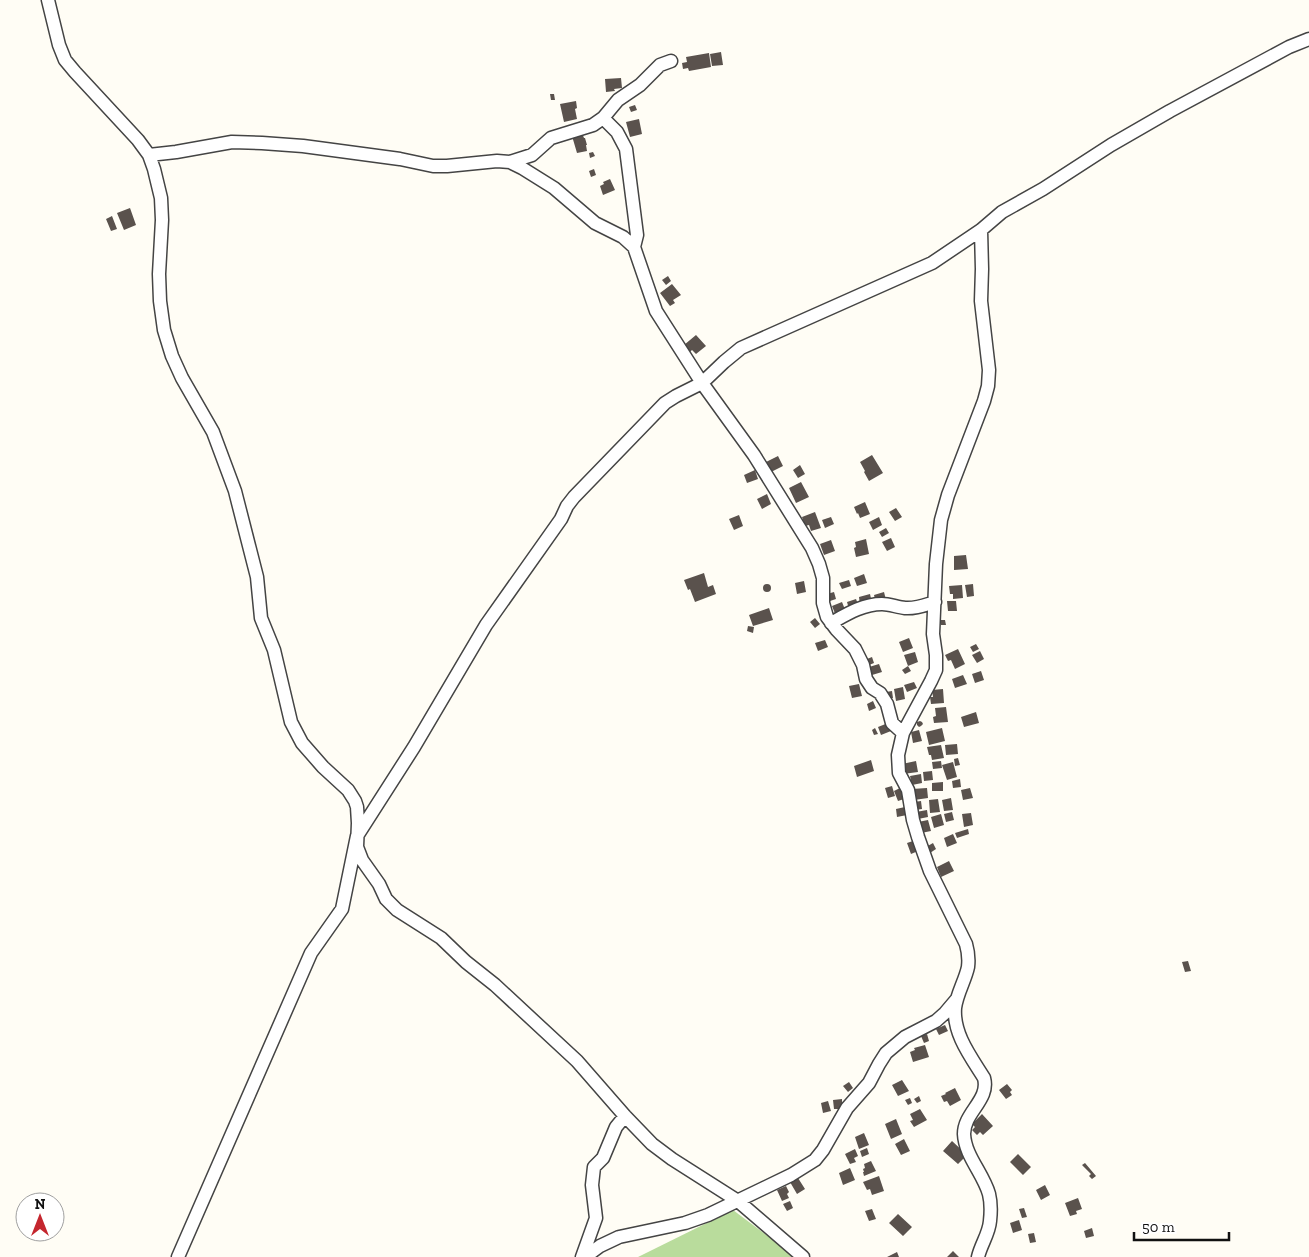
<svg xmlns="http://www.w3.org/2000/svg" width="1309" height="1257" font-family="'Zilla Slab',serif">
<style>
.forest{fill:#b9dc9c}
.building{fill:#5a524d}
.lines{fill:none;stroke-linecap:round;stroke-linejoin:round}
.minor-casing{stroke:#444;stroke-width:15}
.minor{stroke:#fff;stroke-width:12}
</style>
<rect width="100%" height="100%" fill="#fffdf5"/>
<path class="forest" d="M 733,1210 L 796,1257 L 638,1257 Z"/>
<path class="building" d="M 721,52 L 723,65 L 712,66 L 710,54 Z
M 709,53 L 711,67 L 689,71 L 688,68 L 683,69 L 682,63 L 687,62 L 686,57 Z
M 621,78 L 622,88 L 614,89 L 615,91 L 606,92 L 605,79 Z
M 550,94 L 554,94 L 555,100 L 551,100 Z
M 576,101 L 577,108 L 575,109 L 577,119 L 564,122 L 560,104 Z
M 635,105 L 637,110 L 631,112 L 629,107 Z
M 639,119 L 642,134 L 630,137 L 626,122 Z
M 582,133 L 584,138 L 585,138 L 587,145 L 586,145 L 587,151 L 577,153 L 572,136 Z
M 593,152 L 595,156 L 590,158 L 589,153 Z
M 594,169 L 596,175 L 591,177 L 589,171 Z
M 610,179 L 615,190 L 603,195 L 600,186 L 604,184 L 603,182 Z
M 130,208 L 136,225 L 124,230 L 117,213 Z
M 112,216 L 117,229 L 111,231 L 106,219 Z
M 668,276 L 671,281 L 666,285 L 662,280 Z
M 672,284 L 681,295 L 673,300 L 675,303 L 670,306 L 660,293 Z
M 696,335 L 706,346 L 696,354 L 692,350 L 690,352 L 684,345 Z
M 872,455 L 883,473 L 869,481 L 864,472 L 865,471 L 860,462 Z
M 778,456 L 783,466 L 771,472 L 766,462 Z
M 800,465 L 805,474 L 798,478 L 793,470 Z
M 755,470 L 758,479 L 747,483 L 744,475 Z
M 801,482 L 809,497 L 796,503 L 789,488 Z
M 767,494 L 771,504 L 762,509 L 757,499 Z
M 865,502 L 870,514 L 860,518 L 858,513 L 857,514 L 854,507 Z
M 896,508 L 902,517 L 895,521 L 889,512 Z
M 815,512 L 821,528 L 811,531 L 809,525 L 805,526 L 802,517 Z
M 739,515 L 743,526 L 734,530 L 729,519 Z
M 831,517 L 834,524 L 825,528 L 822,520 Z
M 879,517 L 882,525 L 873,530 L 869,522 Z
M 886,528 L 889,533 L 882,537 L 879,532 Z
M 891,538 L 895,547 L 887,551 L 882,542 Z
M 866,539 L 869,554 L 856,557 L 854,548 L 856,547 L 855,542 Z
M 831,540 L 835,551 L 824,555 L 820,544 Z
M 966,555 L 968,569 L 954,570 L 954,556 Z
M 704,573 L 708,587 L 713,585 L 716,594 L 695,602 L 690,589 L 688,590 L 684,580 Z
M 864,574 L 867,583 L 857,586 L 854,578 Z
M 849,580 L 851,586 L 842,589 L 839,583 Z
M 804,581 L 806,592 L 797,594 L 795,583 Z
M 973,584 L 974,596 L 967,597 L 965,585 Z
M763 588a4 4 0 1 1 8 0a4 4 0 1 1-8 0Z
M 962,585 L 963,598 L 953,599 L 953,594 L 950,594 L 949,586 Z
M 834,592 L 836,599 L 830,601 L 827,594 Z
M 884,592 L 886,600 L 876,603 L 874,595 Z
M 870,594 L 872,603 L 860,605 L 859,597 Z
M 856,599 L 859,607 L 849,609 L 847,602 Z
M 947,601 L 956,601 L 957,611 L 948,611 Z
M 842,602 L 846,612 L 836,616 L 832,606 Z
M 769,608 L 773,620 L 753,626 L 749,615 Z
M 815,618 L 820,624 L 815,628 L 810,622 Z
M 940,620 L 945,620 L 946,625 L 941,625 Z
M 748,626 L 754,627 L 753,633 L 747,631 Z
M 909,638 L 913,648 L 903,652 L 899,642 Z
M 825,640 L 828,647 L 818,651 L 815,643 Z
M 976,644 L 979,649 L 973,652 L 970,647 Z
M 958,649 L 965,664 L 955,669 L 951,660 L 948,661 L 945,655 Z
M 980,651 L 984,659 L 977,663 L 972,655 Z
M 915,652 L 918,662 L 908,666 L 904,655 Z
M 872,657 L 874,663 L 869,665 L 867,659 Z
M 879,664 L 882,672 L 872,675 L 869,667 Z
M 908,666 L 911,671 L 905,674 L 902,670 Z
M 981,671 L 984,680 L 975,683 L 972,674 Z
M 963,675 L 967,684 L 955,688 L 952,679 Z
M 914,682 L 917,688 L 907,692 L 904,685 Z
M 859,684 L 862,696 L 852,698 L 849,686 Z
M 903,687 L 905,699 L 896,701 L 894,689 Z
M 943,689 L 944,703 L 931,704 L 930,697 L 933,697 L 932,690 Z
M 892,691 L 893,698 L 887,699 L 886,692 Z
M 873,701 L 876,708 L 869,711 L 867,704 Z
M 946,707 L 948,722 L 934,723 L 933,717 L 936,716 L 935,708 Z
M 976,712 L 979,723 L 964,727 L 961,717 Z
M 920,721 L 922,722 L 923,724 L 921,726 L 919,727 L 917,725 L 917,722 Z
M 888,723 L 891,731 L 881,735 L 878,727 Z
M 875,728 L 878,734 L 874,735 L 872,730 Z
M 942,728 L 945,741 L 929,745 L 926,732 Z
M 919,730 L 922,741 L 913,743 L 911,732 Z
M 957,744 L 958,754 L 946,755 L 945,745 Z
M 941,745 L 944,758 L 932,760 L 931,755 L 929,755 L 927,747 Z
M 958,758 L 960,765 L 955,766 L 954,759 Z
M 871,760 L 874,771 L 857,777 L 854,766 Z
M 916,761 L 918,772 L 903,774 L 902,764 Z
M 941,761 L 942,768 L 933,769 L 932,762 Z
M 953,762 L 957,777 L 947,780 L 942,765 Z
M 932,771 L 933,780 L 924,781 L 923,772 Z
M 921,774 L 922,783 L 912,785 L 910,776 Z
M 960,779 L 961,787 L 953,788 L 952,781 Z
M 943,782 L 943,791 L 932,791 L 932,783 Z
M 892,786 L 895,796 L 888,798 L 885,788 Z
M 902,787 L 907,798 L 898,801 L 894,791 Z
M 927,788 L 928,798 L 914,800 L 912,789 Z
M 970,788 L 973,798 L 963,800 L 961,790 Z
M 951,798 L 953,810 L 944,811 L 942,800 Z
M 938,799 L 940,812 L 930,813 L 929,800 Z
M 921,801 L 922,809 L 915,810 L 914,802 Z
M 905,807 L 907,815 L 897,817 L 896,809 Z
M 927,810 L 928,817 L 918,819 L 916,812 Z
M 952,812 L 954,820 L 946,822 L 944,814 Z
M 971,813 L 973,825 L 964,827 L 962,814 Z
M 941,814 L 944,825 L 934,828 L 931,817 Z
M 928,820 L 931,831 L 921,833 L 918,822 Z
M 968,829 L 969,834 L 957,838 L 955,833 Z
M 953,834 L 957,843 L 947,847 L 944,838 Z
M 913,841 L 918,851 L 911,854 L 907,843 Z
M 933,843 L 936,849 L 930,853 L 926,847 Z
M 949,861 L 954,871 L 941,877 L 937,867 Z
M 1188,961 L 1191,971 L 1185,972 L 1182,962 Z
M 945,1025 L 948,1031 L 939,1035 L 936,1029 Z
M 927,1034 L 929,1041 L 924,1043 L 921,1036 Z
M 925,1045 L 929,1057 L 913,1062 L 910,1052 L 915,1050 L 914,1048 Z
M 902,1080 L 909,1091 L 898,1096 L 892,1085 Z
M 849,1082 L 853,1088 L 848,1092 L 843,1086 Z
M 1007,1084 L 1012,1090 L 1010,1092 L 1012,1095 L 1006,1099 L 999,1090 Z
M 955,1088 L 961,1100 L 950,1106 L 947,1101 L 944,1102 L 941,1096 L 946,1094 L 945,1093 Z
M 919,1096 L 921,1101 L 917,1103 L 914,1099 Z
M 910,1098 L 912,1103 L 908,1105 L 905,1100 Z
M 842,1099 L 842,1109 L 834,1109 L 833,1100 Z
M 828,1101 L 831,1111 L 823,1113 L 821,1103 Z
M 920,1109 L 927,1120 L 914,1127 L 910,1121 L 913,1120 L 910,1114 Z
M 982,1114 L 993,1126 L 983,1135 L 980,1132 L 977,1135 L 972,1130 L 975,1127 L 972,1124 Z
M 896,1119 L 902,1134 L 891,1139 L 885,1124 Z
M 864,1133 L 869,1145 L 859,1149 L 855,1137 Z
M 904,1139 L 910,1151 L 901,1155 L 895,1144 Z
M 952,1141 L 967,1155 L 958,1164 L 943,1151 Z
M 867,1148 L 869,1154 L 862,1157 L 860,1151 Z
M 855,1149 L 858,1156 L 854,1158 L 856,1162 L 850,1164 L 845,1154 Z
M 1018,1154 L 1031,1167 L 1023,1175 L 1010,1162 Z
M 871,1161 L 876,1171 L 864,1176 L 863,1172 L 864,1172 L 863,1169 L 865,1168 L 864,1164 Z
M 1085,1163 L 1096,1176 L 1092,1179 L 1089,1176 L 1091,1174 L 1082,1165 Z
M 850,1168 L 855,1180 L 843,1185 L 839,1173 Z
M 879,1176 L 884,1191 L 872,1195 L 870,1189 L 867,1190 L 863,1182 Z
M 798,1178 L 805,1189 L 797,1194 L 790,1182 Z
M 1045,1185 L 1050,1195 L 1041,1200 L 1036,1190 Z
M 786,1186 L 789,1192 L 787,1194 L 789,1198 L 782,1201 L 777,1190 Z
M 1078,1198 L 1082,1209 L 1076,1211 L 1077,1214 L 1070,1216 L 1065,1203 Z
M 790,1201 L 793,1208 L 787,1211 L 783,1204 Z
M 1024,1208 L 1027,1217 L 1022,1218 L 1019,1209 Z
M 872,1209 L 876,1219 L 869,1221 L 865,1211 Z
M 898,1214 L 912,1227 L 903,1236 L 889,1223 Z
M 1019,1220 L 1022,1230 L 1013,1233 L 1010,1223 Z
M 1092,1228 L 1094,1236 L 1086,1238 L 1084,1231 Z
M 1034,1233 L 1036,1242 L 1030,1243 L 1028,1234 Z
M 953,1251 L 959,1257 L 947,1257 Z
M 897,1252 L 899,1257 L 887,1257 Z"/>
<g class="lines">
<defs>
<path id="minor" d="M 48,0 L 59,45 L 65,60 L 75,72 L 138,140 L 149,155 L 154,169 L 161,198 L 162,220 L 159,274 L 160,301 L 164,330 L 172,356 L 182,378 L 213,432 L 235,491 L 257,577 L 261,618 L 274,650 L 291,722 L 302,743 L 323,767 L 348,790 L 355,801 L 357,807 L 358,823 L 357,847 L 362,860 L 379,884 L 386,899 L 397,910 L 441,938 L 466,962 L 495,985 L 577,1061 L 625,1116 L 652,1144 L 672,1159 L 738,1201 L 803,1257
M 603,118 L 617,132 L 626,149 L 637,235 L 634,247
M 149,155 L 176,152 L 232,142 L 262,143 L 303,146 L 400,159 L 433,166 L 447,166 L 497,161 L 510,162 L 522,168 L 554,188 L 595,223 L 623,237 L 634,247 L 656,311 L 702,383 L 754,455 L 812,548 L 819,564 L 823,578 L 823,603 L 827,617 L 836,629 L 855,649 L 863,665 L 866,679 L 872,688 L 880,693 L 887,704 L 892,723 L 903,733
M 510,162 L 532,155 L 551,138 L 593,125 L 603,118 L 618,100 L 640,85 L 660,65 L 671,61
M 831,623 C 847,614 863,604 882,604 C 889,604 897,607 905,608 C 916,609 925,605 935,602
M 178,1257 L 311,953 L 342,909 L 357,836 L 414,747 L 486,625 L 561,519 L 567,506 L 574,497 L 665,403 L 676,396 L 702,383 L 724,362 L 741,348 L 932,263 L 981,230 L 1002,212 L 1043,189 L 1111,145 L 1170,111 L 1289,47 L 1309,39
M 582,1257 L 596,1218 L 592,1185 L 594,1167 L 603,1158 L 616,1127 L 625,1116
M 585,1257 L 600,1246 L 619,1237 L 685,1223 L 708,1215 L 791,1175 L 815,1160 L 823,1150 L 847,1108 L 869,1083 L 879,1064 L 886,1053 L 905,1037 L 936,1021 L 945,1013 L 956,1000
M 978,1257 C 981,1244 989,1234 990,1221 C 991,1212 991,1202 989,1194 C 983,1173 965,1156 964,1134 C 964,1112 990,1100 984,1078 C 971,1057 953,1034 955,1008 C 957,993 965,981 968,967 C 969,959 968,951 966,944 L 930,871 L 918,837 L 913,820 L 908,790 L 899,773 L 898,755 L 903,733 L 931,681 L 936,670 L 936,655 L 933,634 L 936,564 L 941,520 L 948,495 L 984,401 L 988,386 L 989,370 L 981,301 L 982,269 L 981,230"/>
</defs>
<use href="#minor" class="minor-casing"/>
<use href="#minor" class="minor"/>
</g>
<g transform="translate(40 1217)"><circle r="24" fill="#ffffff" stroke="#a0a0a0"/>
<path d="M0-4L9 19L0 12L-9 19Z" fill="#c4262e"/>
<text y="-8" font-size="14" font-weight="bold" text-anchor="middle" fill="#111111">N</text>
</g>
<path d="M1134 1232v8h95v-8" fill="none" stroke="#111111" stroke-width="2.5"/>
<text x="1142" y="1232" font-size="15" fill="#111111" stroke="#ffffff" stroke-width="4" paint-order="stroke">50 m</text>
</svg>
